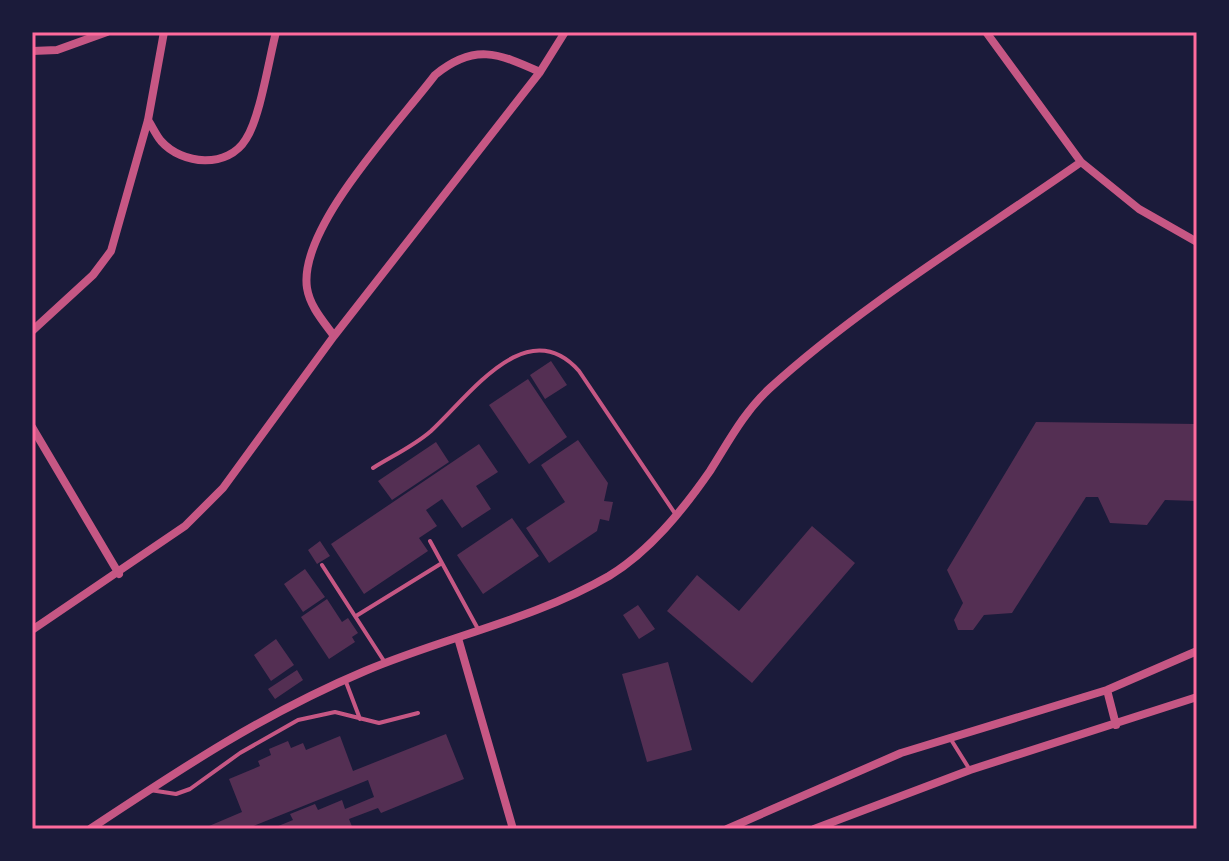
<svg xmlns="http://www.w3.org/2000/svg" width="1229" height="861" font-family="Quicksand,sans-serif">
<style>
.building{fill:#542f53}
.lines{fill:none;stroke-linecap:round;stroke-linejoin:round}
.service{stroke:#c65784;stroke-width:4}
.minor{stroke:#c65784;stroke-width:8}
.neatline{fill:none;stroke:#ff6b9d;stroke-width:3}
</style>
<rect width="100%" height="100%" fill="#1b1b3a"/>
<path class="building" d="M 551,361 L 567,385 L 545,399 L 530,375 Z
M 528,379 L 567,437 L 529,464 L 489,405 Z
M 1036,422 L 1197,424 L 1197,501 L 1165,500 L 1147,525 L 1110,523 L 1098,497 L 1086,497 L 1012,613 L 984,615 L 973,630 L 958,630 L 954,620 L 963,603 L 947,570 Z
M 578,440 L 608,483 L 604,501 L 613,502 L 609,521 L 600,519 L 597,531 L 549,563 L 526,528 L 565,502 L 541,465 Z
M 436,442 L 449,462 L 392,500 L 378,481 Z
M 479,444 L 498,472 L 476,486 L 491,509 L 462,528 L 442,499 L 426,510 L 437,526 L 419,538 L 428,551 L 364,594 L 331,544 Z
M 512,518 L 539,556 L 483,594 L 457,555 Z
M 812,526 L 855,563 L 752,683 L 667,611 L 697,575 L 739,611 Z
M 320,541 L 330,556 L 317,564 L 308,550 Z
M 305,569 L 325,597 L 303,612 L 284,584 Z
M 327,599 L 342,622 L 348,618 L 358,633 L 352,637 L 355,642 L 329,659 L 301,617 Z
M 638,605 L 655,629 L 639,639 L 623,615 Z
M 276,639 L 294,665 L 271,681 L 254,655 Z
M 668,662 L 692,750 L 647,762 L 622,674 Z
M 297,670 L 303,680 L 275,699 L 268,689 Z
M 446,734 L 464,779 L 381,813 L 378,808 L 349,819 L 353,829 L 271,829 L 293,820 L 290,814 L 315,804 L 318,810 L 342,800 L 345,809 L 374,797 L 368,780 L 246,829 L 202,829 L 242,812 L 229,779 L 260,766 L 258,761 L 271,755 L 269,749 L 288,741 L 291,748 L 303,743 L 306,750 L 340,736 L 353,771 Z"/>
<g class="lines">
<path class="service" d="M 373,468 C 392,456 414,446 431,431 C 470,395 527,312 579,371 L 676,515
M 430,541 L 478,629
M 322,565 L 384,661
M 356,616 L 442,563
M 346,682 L 360,719
M 950,738 L 970,770
M 150,790 L 176,794 L 190,789 L 240,753 L 298,720 L 335,712 L 379,723 L 418,713"/>
<path class="minor" d="M 986,32 L 1081,162 L 1139,209 L 1197,242
M 32,51 L 57,50 L 107,32
M 148,120 C 152,126 156,135 161,141 C 182,165 228,169 246,139 C 260,118 269,59 276,32
M 32,331 L 93,275 L 111,251 L 148,120 L 164,32
M 334,336 C 324,322 310,307 307,288 C 298,228 398,124 435,75 C 474,43 498,53 540,72
M 32,427 L 119,574
M 32,630 L 185,526 L 223,488 L 334,336 L 540,72 L 565,32
M 458,638 L 513,829
M 1107,690 L 1116,725
M 90,829 C 182,768 263,714 365,671 C 445,637 533,620 609,576 C 650,551 683,510 710,471 C 729,441 744,412 770,388 C 861,305 980,233 1081,162
M 727,829 L 901,753 L 1107,690 L 1197,651
M 814,829 L 970,770 L 1197,697"/>
</g>
<rect width="1229" height="861" fill="none" stroke="#1b1b3a" stroke-width="68"/>
<rect x="34" y="34" width="1161" height="793" class="neatline"/>
</svg>
